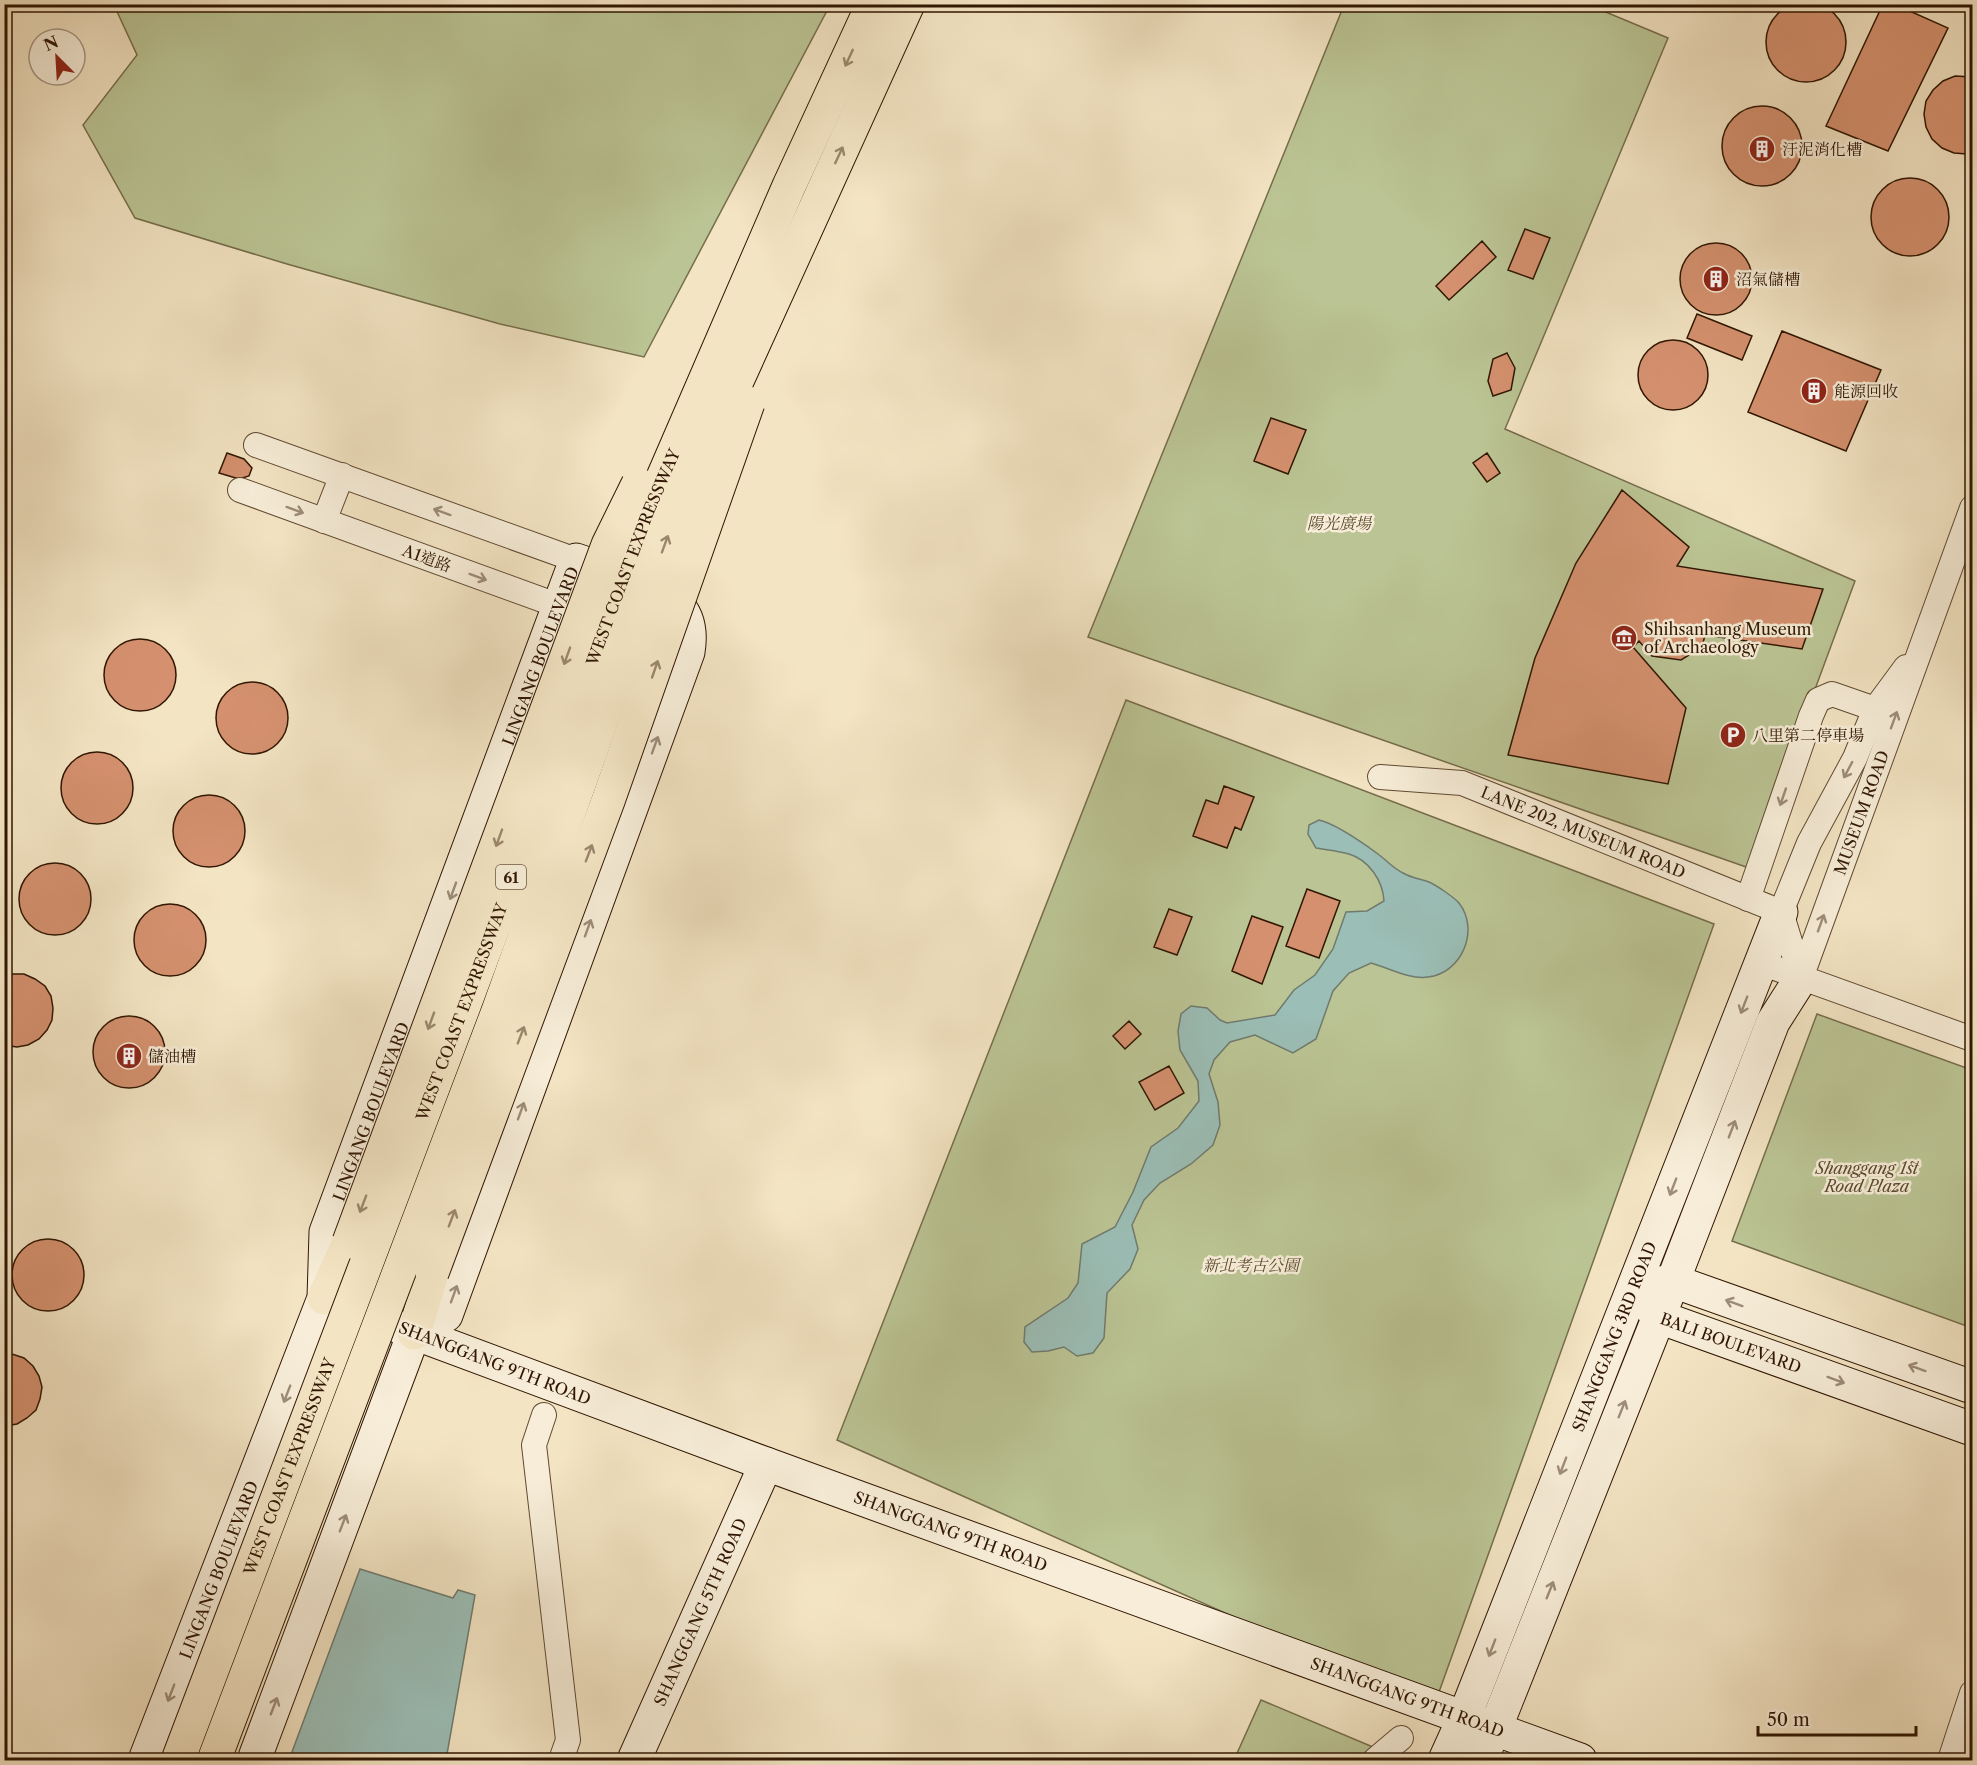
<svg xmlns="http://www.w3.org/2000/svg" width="1977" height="1765" font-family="'Libre Caslon Text','Noto Serif TC',serif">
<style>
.green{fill:#bbc494;stroke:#766d4b;stroke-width:1.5}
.water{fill:#9bbeb6;stroke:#707b6e;stroke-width:1.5}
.building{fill:#d5916f;stroke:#301602;stroke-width:1.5}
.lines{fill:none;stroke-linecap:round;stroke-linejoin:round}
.street-casing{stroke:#614a32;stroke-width:26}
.secondary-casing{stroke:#301602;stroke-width:35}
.highway-casing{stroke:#301602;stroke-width:35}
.street{stroke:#f7edd8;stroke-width:24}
.secondary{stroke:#f7edd8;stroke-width:33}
.highway{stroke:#f3e4c3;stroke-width:33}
.highway-bridge-casing{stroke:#301602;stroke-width:35;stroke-linecap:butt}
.highway-bridge{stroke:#f3e4c3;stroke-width:33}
.oneway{stroke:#9b876c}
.oneway2{stroke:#9d8c78}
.labels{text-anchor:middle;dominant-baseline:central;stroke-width:5;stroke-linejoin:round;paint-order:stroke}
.shield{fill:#f7edd8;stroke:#6c5642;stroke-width:1.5}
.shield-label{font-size:15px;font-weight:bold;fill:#301602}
.poi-label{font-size:16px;fill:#301602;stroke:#f7edd8;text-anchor:start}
.park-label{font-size:16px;font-style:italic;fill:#5a4a2e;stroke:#f7edd8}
.street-label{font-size:16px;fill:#301602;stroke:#f7edd8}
</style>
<rect width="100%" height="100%" fill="#f3e4c3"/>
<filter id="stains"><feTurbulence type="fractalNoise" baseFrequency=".00333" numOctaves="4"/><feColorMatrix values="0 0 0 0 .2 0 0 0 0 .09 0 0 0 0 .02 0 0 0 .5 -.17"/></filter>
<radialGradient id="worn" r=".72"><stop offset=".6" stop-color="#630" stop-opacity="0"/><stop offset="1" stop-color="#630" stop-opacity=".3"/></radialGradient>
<path class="green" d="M 114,5 L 830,5 L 644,357 L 500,324 L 287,264 L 135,218 L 83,125 L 137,55 Z
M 1344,5 L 1589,5 L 1668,38 L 1505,429 L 1855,581 L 1749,868 L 1088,637 Z
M 1126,700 L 1714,924 L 1434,1706 L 837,1440 Z
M 1817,1014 L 1972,1070 L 1972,1328 L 1732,1241 Z
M 1261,1700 L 1399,1758 L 1398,1760 L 1234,1760 Z"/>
<path class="water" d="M 1319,820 C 1336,824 1363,843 1378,854 C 1386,860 1394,869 1403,873 C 1411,878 1421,879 1429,882 C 1436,885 1455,898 1459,903 C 1480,930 1462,973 1428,977 C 1410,980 1389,968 1371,963 L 1349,973 L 1333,991 L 1316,1039 L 1293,1053 L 1255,1035 L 1230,1042 L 1214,1060 L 1209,1074 L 1218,1102 L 1220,1125 L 1213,1145 L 1191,1164 L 1160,1183 L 1144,1200 L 1132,1225 L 1138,1249 L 1130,1269 L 1107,1293 L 1104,1338 L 1093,1353 L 1077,1356 L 1064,1347 L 1048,1351 L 1032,1352 L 1024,1342 L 1025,1327 L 1068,1298 L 1078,1283 L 1082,1244 L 1115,1227 L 1133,1192 L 1151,1147 L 1178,1128 L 1199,1101 L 1198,1081 L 1180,1050 L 1178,1031 L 1181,1014 L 1191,1006 L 1207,1008 L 1220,1020 L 1227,1023 L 1275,1015 L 1294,990 L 1315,975 L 1333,949 L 1346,912 L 1367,911 L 1384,901 C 1383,881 1369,860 1349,854 C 1338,851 1327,850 1316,848 L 1308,834 L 1309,825 Z
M 360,1569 L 453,1598 L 458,1590 L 475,1595 L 446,1760 L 289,1760 Z"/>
<path class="building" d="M1766 42a40 40 0 1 1 80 0a40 40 0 1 1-80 0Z
M 1883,4 L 1894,4 L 1948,28 L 1888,151 L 1826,126 Z
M 1955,76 L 1972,77 L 1972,152 L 1967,154 L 1954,153 L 1942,148 L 1932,139 L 1926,127 L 1924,114 L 1926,101 L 1933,90 L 1943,81 Z
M1722 146a40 40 0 1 1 80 0a40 40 0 1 1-80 0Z
M1871 217a39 39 0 1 1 78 0a39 39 0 1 1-78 0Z
M 1525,229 L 1550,238 L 1533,279 L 1508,270 Z
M 1482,241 L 1496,257 L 1449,300 L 1436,286 Z
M1680 279a36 36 0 1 1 72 0a36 36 0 1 1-72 0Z
M 1697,314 L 1752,336 L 1742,360 L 1687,338 Z
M 1782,331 L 1881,370 L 1846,451 L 1748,412 Z
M1638 375a35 35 0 1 1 70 0a35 35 0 1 1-70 0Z
M 1507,353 L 1515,368 L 1511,390 L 1493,396 L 1488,381 L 1493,359 Z
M 1271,418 L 1306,430 L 1288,474 L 1254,461 Z
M 227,453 L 244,459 L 252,468 L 249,476 L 239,479 L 219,473 Z
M 1487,453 L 1500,473 L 1487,482 L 1473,463 Z
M 1622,490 L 1689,547 L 1677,566 L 1823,589 L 1802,649 L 1705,635 L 1702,647 L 1681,660 L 1652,656 L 1639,641 L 1633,647 L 1686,708 L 1668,784 L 1508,755 L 1535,658 L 1576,563 Z
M104 675a36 36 0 1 1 72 0a36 36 0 1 1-72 0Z
M216 718a36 36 0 1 1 72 0a36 36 0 1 1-72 0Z
M61 788a36 36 0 1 1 72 0a36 36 0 1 1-72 0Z
M 1224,786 L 1254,797 L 1241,830 L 1235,827 L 1227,848 L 1193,836 L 1206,800 L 1218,804 Z
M173 831a36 36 0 1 1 72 0a36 36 0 1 1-72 0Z
M19 899a36 36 0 1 1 72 0a36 36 0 1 1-72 0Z
M 1307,889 L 1340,901 L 1319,958 L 1286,946 Z
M134 940a36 36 0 1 1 72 0a36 36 0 1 1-72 0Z
M 1169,909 L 1192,917 L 1177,955 L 1154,947 Z
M 1252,916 L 1283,927 L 1262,984 L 1232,971 Z
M 12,974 L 24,974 L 35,979 L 45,986 L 51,996 L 53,1008 L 52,1020 L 47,1030 L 39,1039 L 28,1045 L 17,1047 L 4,1045 L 4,976 Z
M93 1052a36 36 0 1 1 72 0a36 36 0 1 1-72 0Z
M 1129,1021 L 1141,1034 L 1125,1049 L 1113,1036 Z
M 1169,1066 L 1184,1093 L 1155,1110 L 1139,1082 Z
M12 1275a36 36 0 1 1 72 0a36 36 0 1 1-72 0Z
M 4,1353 L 12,1354 L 24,1358 L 33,1366 L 39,1376 L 42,1387 L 40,1399 L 36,1410 L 27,1418 L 17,1424 L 5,1426 Z"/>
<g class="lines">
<defs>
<g id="street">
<path d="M 256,445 L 576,560"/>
<path d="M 240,490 L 573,611"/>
<path d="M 324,521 L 342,475"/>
<path id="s1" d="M 1380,777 L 1462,783 L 1781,912"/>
<path d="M 1748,899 L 1811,716 L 1818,700 L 1832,694 L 1875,709"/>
<path d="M 1781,912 L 1809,843 L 1855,758 L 1875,709 L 1906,667"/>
<path d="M 1781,912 L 1801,978"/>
<path d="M 1761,963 L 1972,1039"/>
<path id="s2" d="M 1801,978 L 1972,508"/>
<path d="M 544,1415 L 534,1445 L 568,1740 L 561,1760"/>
<path d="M 1375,1760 L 1401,1738"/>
<path d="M 1950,1760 L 1972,1693"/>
</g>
<g id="secondary">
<path d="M 1653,1284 L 1673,1281 L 1972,1387"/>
<path id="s3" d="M 1644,1300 L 1659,1317 L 1972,1429"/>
<path id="s4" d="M 401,1328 L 766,1464 L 1580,1760"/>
<path id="s5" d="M 145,1760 L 324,1298 L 326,1232 L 576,560 C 594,566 611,573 629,579 C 666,593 696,605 688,652 L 446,1315 L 414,1333 L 254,1760"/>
<path id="s6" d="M 634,1760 L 766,1464"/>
<path id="s7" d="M 1445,1760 L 1464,1718 L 1781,912"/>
<path d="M 1480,1760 L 1495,1729 L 1673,1281 L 1773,1022 L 1801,978"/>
</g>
<path id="highway" d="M 324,1298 L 349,1242
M 414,1333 L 432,1273"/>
</defs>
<use href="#street" class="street-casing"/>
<use href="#secondary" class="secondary-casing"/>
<use href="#highway" class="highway-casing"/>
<use href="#street" class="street"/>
<use href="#secondary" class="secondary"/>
<use href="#highway" class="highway"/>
<defs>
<g id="highway-bridge">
<path d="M 349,1242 L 608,545 L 638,484"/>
<path d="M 432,1273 L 608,801 L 748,403"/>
<path id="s8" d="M 178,1760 L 467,998 L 648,512 L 789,186 L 873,4"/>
<path d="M 214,1760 L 498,1011 L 672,524 L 908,4"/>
</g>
</defs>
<use href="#highway-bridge" class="highway-bridge-casing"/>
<use href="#highway-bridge" class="highway-bridge"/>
</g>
<defs><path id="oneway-shaft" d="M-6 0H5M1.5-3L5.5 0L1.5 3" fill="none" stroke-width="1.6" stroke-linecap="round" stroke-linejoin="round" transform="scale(1.5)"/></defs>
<g class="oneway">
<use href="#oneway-shaft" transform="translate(849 58) rotate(115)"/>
<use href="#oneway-shaft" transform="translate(839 155) rotate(-65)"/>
<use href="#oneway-shaft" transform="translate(665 544) rotate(-70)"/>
<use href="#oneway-shaft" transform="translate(567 656) rotate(110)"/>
<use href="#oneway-shaft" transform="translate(655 669) rotate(-71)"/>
<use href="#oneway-shaft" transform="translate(499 838) rotate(110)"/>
<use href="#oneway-shaft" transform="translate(589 853) rotate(-69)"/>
<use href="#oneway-shaft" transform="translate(431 1021) rotate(110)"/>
<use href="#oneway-shaft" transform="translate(521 1035) rotate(-69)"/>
<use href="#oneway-shaft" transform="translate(363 1204) rotate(111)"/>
<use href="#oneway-shaft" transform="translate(452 1218) rotate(-69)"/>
</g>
<g class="oneway2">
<use href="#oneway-shaft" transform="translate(295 510) rotate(20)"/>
<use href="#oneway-shaft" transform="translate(442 512) rotate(-160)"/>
<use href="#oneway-shaft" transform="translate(478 577) rotate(20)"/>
<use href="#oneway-shaft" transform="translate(1894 720) rotate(-70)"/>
<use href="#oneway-shaft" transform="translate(655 745) rotate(-70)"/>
<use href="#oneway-shaft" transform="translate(1848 770) rotate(118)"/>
<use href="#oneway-shaft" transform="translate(1783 797) rotate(109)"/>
<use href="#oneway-shaft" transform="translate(453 891) rotate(110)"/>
<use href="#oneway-shaft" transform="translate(1821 923) rotate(-70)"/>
<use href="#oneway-shaft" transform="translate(588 928) rotate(-70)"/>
<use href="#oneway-shaft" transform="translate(1744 1005) rotate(111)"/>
<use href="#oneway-shaft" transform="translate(521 1111) rotate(-70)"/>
<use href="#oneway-shaft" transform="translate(1732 1129) rotate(-69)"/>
<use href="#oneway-shaft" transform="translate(1673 1187) rotate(111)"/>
<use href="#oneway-shaft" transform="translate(454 1294) rotate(-70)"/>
<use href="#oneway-shaft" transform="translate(1734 1303) rotate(-160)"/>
<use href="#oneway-shaft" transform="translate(1917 1368) rotate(-160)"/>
<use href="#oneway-shaft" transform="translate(1836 1380) rotate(20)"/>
<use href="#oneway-shaft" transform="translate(287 1394) rotate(111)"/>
<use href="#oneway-shaft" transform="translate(1622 1409) rotate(-68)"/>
<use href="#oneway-shaft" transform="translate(1563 1466) rotate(111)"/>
<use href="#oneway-shaft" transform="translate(343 1523) rotate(-69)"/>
<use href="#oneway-shaft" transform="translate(1550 1590) rotate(-68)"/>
<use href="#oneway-shaft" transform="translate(1492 1648) rotate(111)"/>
<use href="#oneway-shaft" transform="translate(171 1693) rotate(111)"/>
<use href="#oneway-shaft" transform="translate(274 1706) rotate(-69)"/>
</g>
<defs>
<symbol id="building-disc" viewBox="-11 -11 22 22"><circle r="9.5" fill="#8f2418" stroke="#f7edd8"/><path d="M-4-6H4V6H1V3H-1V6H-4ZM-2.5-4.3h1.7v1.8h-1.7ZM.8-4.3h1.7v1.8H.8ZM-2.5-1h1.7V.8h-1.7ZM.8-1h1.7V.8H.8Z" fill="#fff"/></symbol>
<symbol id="museum-disc" viewBox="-11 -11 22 22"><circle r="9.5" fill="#8f2418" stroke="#f7edd8"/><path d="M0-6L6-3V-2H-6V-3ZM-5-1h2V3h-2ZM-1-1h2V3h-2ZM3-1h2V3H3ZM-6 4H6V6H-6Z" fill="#fff"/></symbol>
<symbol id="parking-disc" viewBox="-11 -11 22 22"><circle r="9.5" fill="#8f2418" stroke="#f7edd8"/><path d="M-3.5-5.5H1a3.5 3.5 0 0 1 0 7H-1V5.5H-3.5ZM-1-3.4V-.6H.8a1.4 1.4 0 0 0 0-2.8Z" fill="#fff"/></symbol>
</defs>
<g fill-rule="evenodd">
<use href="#building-disc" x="1747" y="134" width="30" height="30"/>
<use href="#building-disc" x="1701" y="264" width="30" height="30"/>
<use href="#building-disc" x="1799" y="376" width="30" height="30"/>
<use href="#museum-disc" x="1609" y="623" width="30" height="30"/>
<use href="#parking-disc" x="1718" y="720" width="30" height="30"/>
<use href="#building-disc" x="114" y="1041" width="30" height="30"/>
</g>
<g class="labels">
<rect class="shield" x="496" y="865" width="30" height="24" rx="4.5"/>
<g class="shield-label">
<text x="511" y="877">61</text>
</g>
<g class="poi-label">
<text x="1782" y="149">汙泥消化槽</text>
<text x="1736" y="279">沼氣儲槽</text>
<text x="1834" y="391">能源回收</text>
<text x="1644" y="629">Shihsanhang Museum<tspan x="1644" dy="18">of Archaeology</tspan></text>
<text x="1752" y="735">八里第二停車場</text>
<text x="148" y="1056">儲油槽</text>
</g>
<g class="park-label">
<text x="1339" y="523">陽光廣場</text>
<text x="1867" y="1168">Shanggang 1st<tspan x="1867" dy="18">Road Plaza</tspan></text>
<text x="1251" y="1265">新北考古公園</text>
</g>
<g class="street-label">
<text stroke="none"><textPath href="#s8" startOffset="1286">WEST COAST EXPRESSWAY</textPath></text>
<text transform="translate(427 558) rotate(20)">A1道路</text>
<text stroke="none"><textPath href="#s5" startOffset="1176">LINGANG BOULEVARD</textPath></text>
<text stroke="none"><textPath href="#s2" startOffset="176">MUSEUM ROAD</textPath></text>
<text stroke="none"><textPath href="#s1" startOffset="213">LANE 202, MUSEUM ROAD</textPath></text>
<text stroke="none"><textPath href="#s8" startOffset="800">WEST COAST EXPRESSWAY</textPath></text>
<text stroke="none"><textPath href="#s5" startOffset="690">LINGANG BOULEVARD</textPath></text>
<text stroke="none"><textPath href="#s7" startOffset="456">SHANGGANG 3RD ROAD</textPath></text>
<text stroke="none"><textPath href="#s3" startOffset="99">BALI BOULEVARD</textPath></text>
<text transform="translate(495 1363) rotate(21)">SHANGGANG 9TH ROAD</text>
<text stroke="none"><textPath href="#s8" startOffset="314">WEST COAST EXPRESSWAY</textPath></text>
<text stroke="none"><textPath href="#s4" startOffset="586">SHANGGANG 9TH ROAD</textPath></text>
<text stroke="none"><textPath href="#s5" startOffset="204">LINGANG BOULEVARD</textPath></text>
<text stroke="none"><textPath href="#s6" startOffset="162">SHANGGANG 5TH ROAD</textPath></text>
<text stroke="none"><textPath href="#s4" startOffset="1072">SHANGGANG 9TH ROAD</textPath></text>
</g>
</g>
<rect width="1977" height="1765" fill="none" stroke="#f3e4c3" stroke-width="24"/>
<rect x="6" y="6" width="1965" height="1753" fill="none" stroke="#301602" stroke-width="3"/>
<rect x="12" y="12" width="1953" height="1741" fill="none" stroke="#301602" stroke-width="1.5"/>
<g transform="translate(57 57) rotate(336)"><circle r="28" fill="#f7edd8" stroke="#a79782" stroke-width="1.5"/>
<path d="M0-4.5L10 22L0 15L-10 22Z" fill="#8f2418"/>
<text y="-9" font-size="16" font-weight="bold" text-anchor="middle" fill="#301602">N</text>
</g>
<path d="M1758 1726v9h158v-9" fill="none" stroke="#301602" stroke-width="3"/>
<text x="1767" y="1726" font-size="18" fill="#301602" stroke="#f7edd8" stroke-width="4.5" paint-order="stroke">50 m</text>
<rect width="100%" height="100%" filter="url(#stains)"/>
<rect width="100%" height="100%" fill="url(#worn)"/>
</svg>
